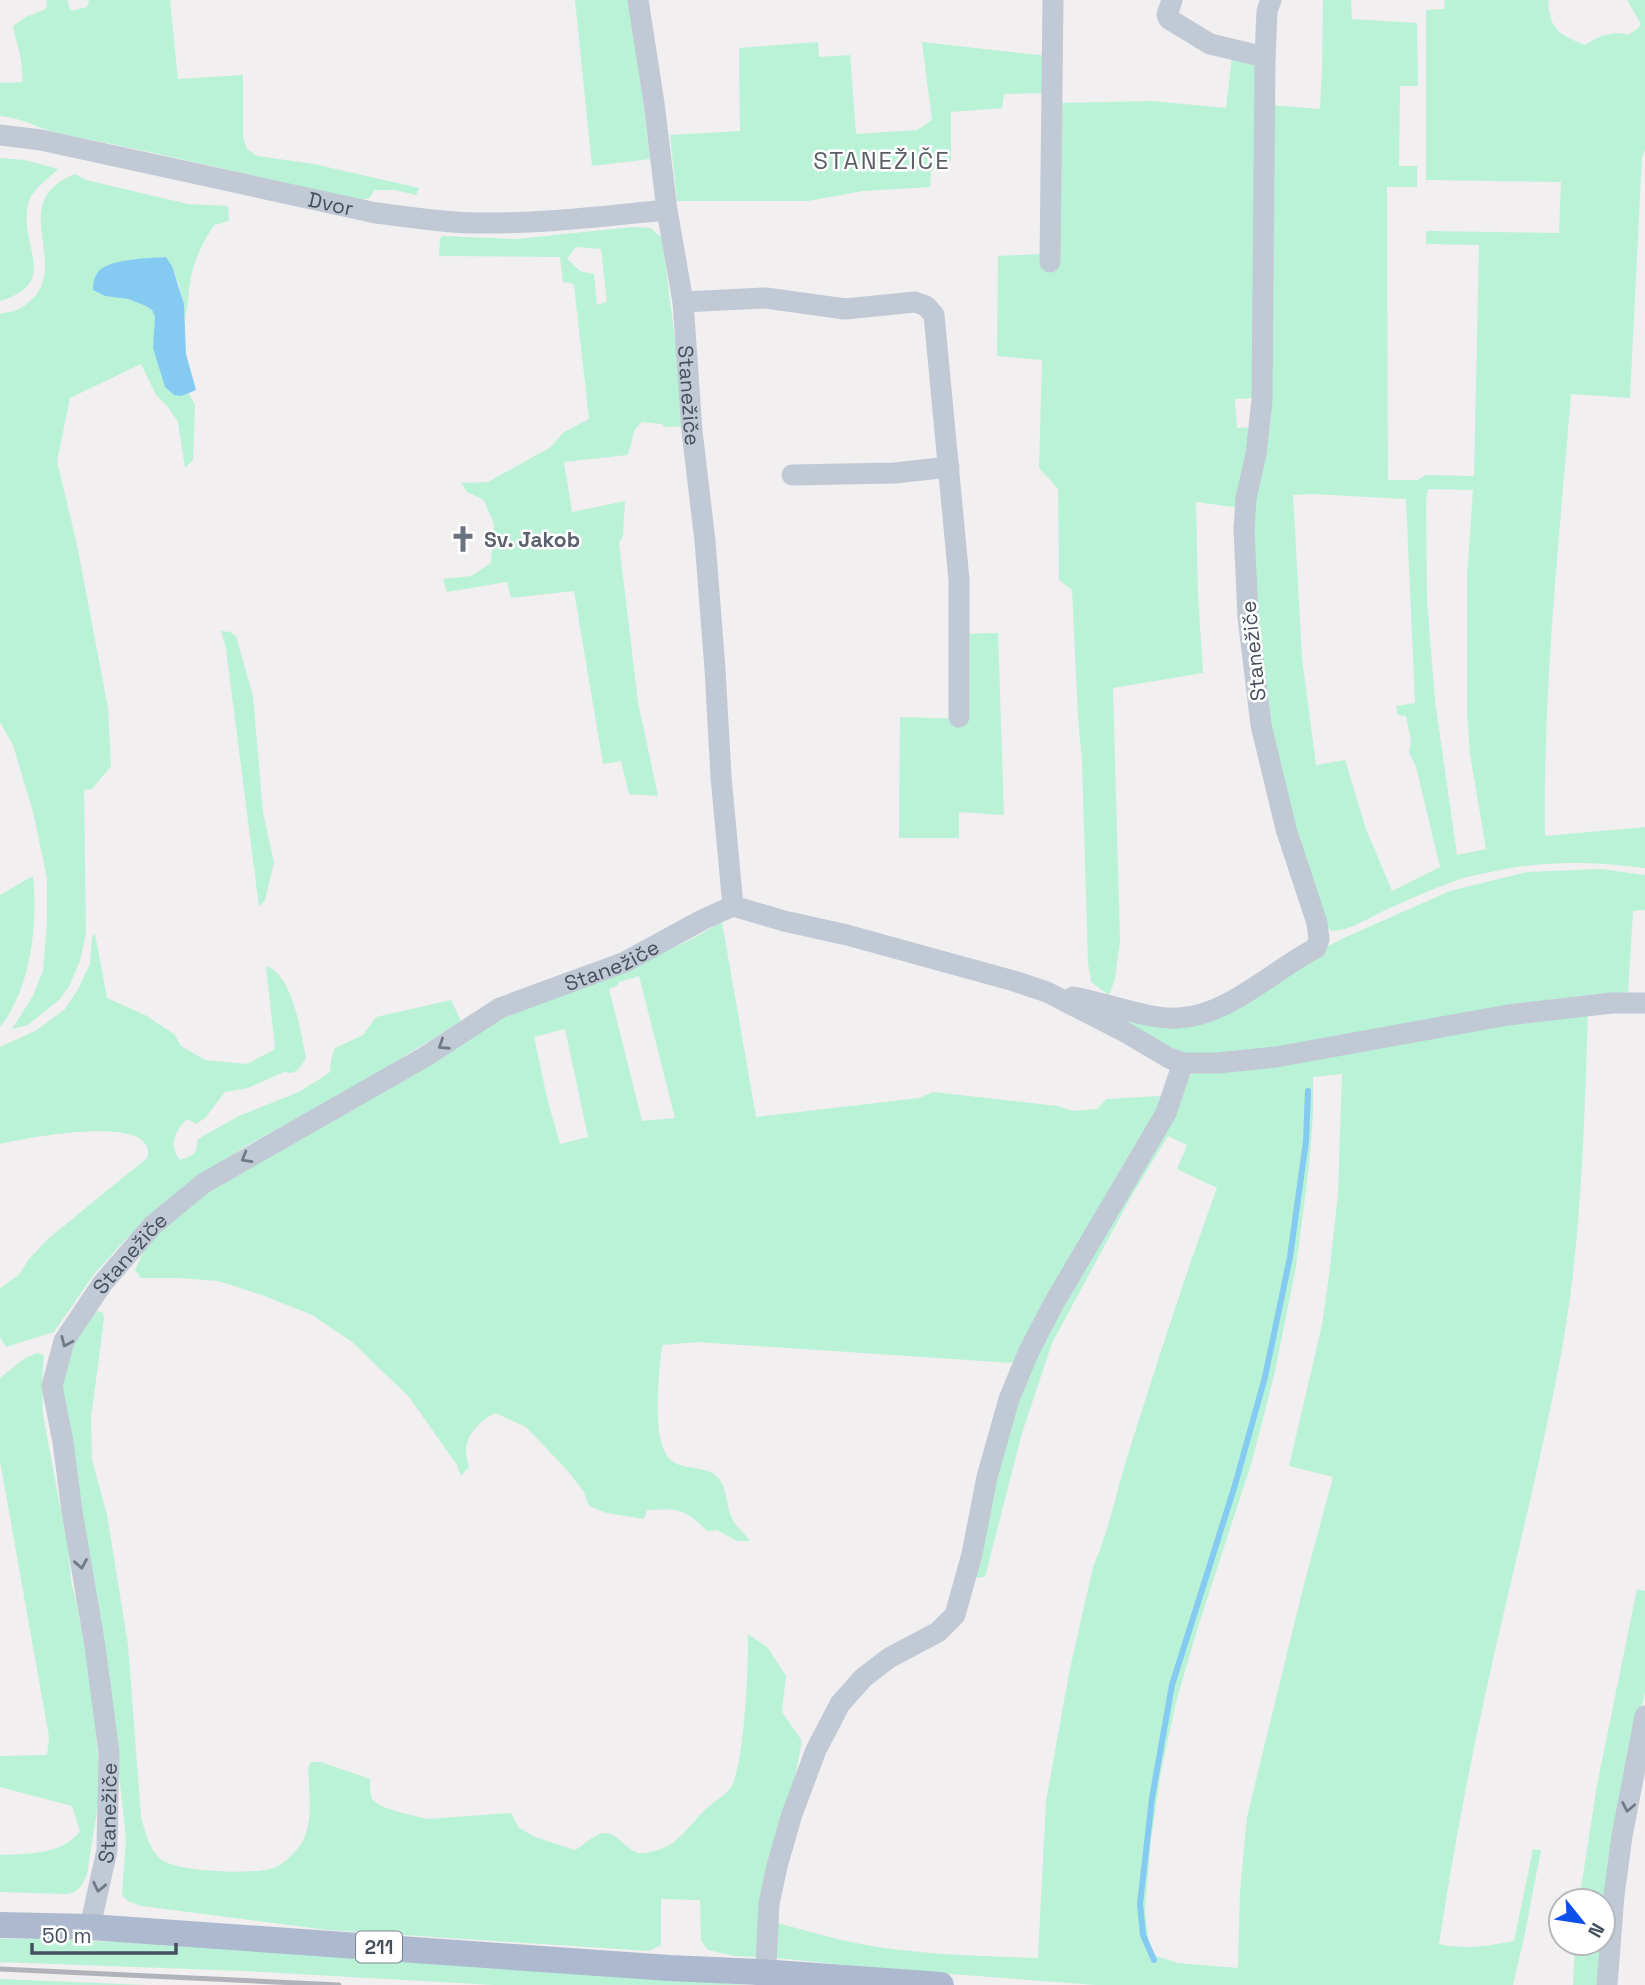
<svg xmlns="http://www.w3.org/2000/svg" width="1645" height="1985" font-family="'Space Grotesk',sans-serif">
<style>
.green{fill:#baf2d8;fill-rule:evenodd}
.water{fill:#85cbf1}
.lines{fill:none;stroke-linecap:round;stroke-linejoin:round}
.stream{stroke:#85cbf1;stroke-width:6}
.minor{stroke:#c1c9d5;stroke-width:21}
.major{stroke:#adb9cf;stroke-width:26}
.rail{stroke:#b0b3ba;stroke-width:5}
.major-bridge{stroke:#adb9cf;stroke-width:26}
.oneway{stroke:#717a87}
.labels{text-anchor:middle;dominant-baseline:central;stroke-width:5;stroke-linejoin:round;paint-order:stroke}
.shield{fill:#fff;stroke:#7e848e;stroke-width:2}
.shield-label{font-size:19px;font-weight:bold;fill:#464f5d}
.street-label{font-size:21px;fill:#464f5d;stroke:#fff}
.worship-label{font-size:21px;font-weight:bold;fill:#5b616d;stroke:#fff;text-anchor:start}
.quarter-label{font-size:24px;letter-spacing:2px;fill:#5b5e64;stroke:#fff}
</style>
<rect width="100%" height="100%" fill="#f1efef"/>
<path class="green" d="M 47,0 L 67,0 L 71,11 L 87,7 L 89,0 L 170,0 L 178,79 L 243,75 L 243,137 L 247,149 L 257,156 L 314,164 L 419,188 L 416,195 L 395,190 L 374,190 L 370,198 L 360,200 C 262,178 165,154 67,135 C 43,131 24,118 0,116 L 0,83 L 23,82 L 21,60 L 13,26 L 26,17 L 46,9 Z
M 575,0 L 628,0 L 635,37 L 650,159 L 592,166 Z
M 1323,0 L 1351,0 L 1352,19 L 1417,23 L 1418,86 L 1400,86 L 1399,166 L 1417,166 L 1417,187 L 1387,187 L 1388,480 L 1418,480 L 1426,475 L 1474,476 L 1479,245 L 1426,244 L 1426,231 L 1559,233 L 1561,182 L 1426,180 L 1426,10 L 1444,9 L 1445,0 L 1548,0 C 1550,31 1559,34 1585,45 C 1599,36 1612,30 1628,35 L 1637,29 L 1641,24 L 1627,0 L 1645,0 L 1645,150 L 1642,157 L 1630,398 L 1571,394 C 1559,541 1543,688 1545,836 L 1645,827 L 1645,868 C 1591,861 1539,860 1486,873 C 1476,875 1465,877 1455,881 C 1430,890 1405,901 1381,912 C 1365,920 1350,930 1332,931 L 1322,923 L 1279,786 L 1250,597 L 1270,105 L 1320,109 L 1322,68 ZM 1428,489 L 1473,490 L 1467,578 L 1467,711 L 1470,754 L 1486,849 L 1457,855 L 1435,701 L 1427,600 L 1426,500 ZM 1313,494 L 1406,499 L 1415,703 L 1396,706 L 1398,715 L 1406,716 L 1411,741 L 1409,752 L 1416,767 L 1440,867 L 1392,891 L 1366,829 L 1345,760 L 1316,765 L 1302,658 L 1293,495 Z
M 818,42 L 819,57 L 850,55 L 856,134 L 917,130 L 932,120 L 922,42 L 1048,56 L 1048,93 L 1004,94 L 1002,108 L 951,112 L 951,161 L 941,163 L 931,171 L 930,187 L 863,191 L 808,201 L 677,201 L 670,135 L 740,131 L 739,48 Z
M 1232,56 L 1259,63 L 1256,398 L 1235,399 L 1237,428 L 1254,427 L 1241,508 L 1196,502 L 1198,595 L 1203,673 L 1113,688 L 1120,940 L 1115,979 L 1109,995 L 1091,982 L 1088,963 L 1082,762 L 1078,716 L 1072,590 L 1059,580 L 1058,489 L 1039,468 L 1042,360 L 997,356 L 998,256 L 1040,254 L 1060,103 L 1152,101 L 1226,108 Z
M 0,158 L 25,160 L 58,169 C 49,178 33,189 29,201 C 16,244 63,282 0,301 Z
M 75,174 L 86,180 L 188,204 L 228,206 L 229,221 L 214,225 C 203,242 192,263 190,284 C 188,296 188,306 185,318 C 184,297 177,274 166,257 L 116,263 L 105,296 C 120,298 153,299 155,319 C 157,328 154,339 153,348 L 187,391 L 195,405 L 193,460 L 185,468 L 178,422 L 168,407 L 156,395 L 141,364 L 70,398 L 57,461 L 77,545 L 108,708 L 111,766 L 92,789 L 84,790 L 86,933 L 80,961 L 69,986 L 60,999 L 28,1025 L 12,1029 L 33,996 L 43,971 L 47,922 L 47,878 L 33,812 L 13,745 L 0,722 L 0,314 C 6,312 15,312 21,308 C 81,271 0,204 75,174 Z
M 632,227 L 651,228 L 662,238 L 686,426 L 664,427 L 662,424 L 642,422 C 630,431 634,443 627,455 L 564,462 L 572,512 L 625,501 L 623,535 L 619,543 L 638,702 L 658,796 L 629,794 L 621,761 L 603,764 L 574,591 L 511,598 L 507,582 L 447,592 L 443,579 L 471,576 L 491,563 L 494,524 L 484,500 L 467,492 L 461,483 L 488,482 L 551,447 L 564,432 L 589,419 L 574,285 L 571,283 L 563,282 L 560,257 L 439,256 L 440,239 L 442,236 L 517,239 ZM 576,247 L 601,249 L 607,302 L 597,305 L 594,274 L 580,271 L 567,259 Z
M 221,631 L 230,632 L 236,636 L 253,696 L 263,813 L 274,862 L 265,900 L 259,907 L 226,649 Z
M 998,633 L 1004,815 L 959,812 L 959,838 L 899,838 L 900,717 L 963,719 L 964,634 Z
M 1601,869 L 1645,875 L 1645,910 L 1633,911 L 1628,993 L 1587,995 L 1548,1000 L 1317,1042 L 1243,1053 L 1195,1055 L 1177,1051 L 1089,1006 L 1175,1023 L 1346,937 L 1450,891 L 1527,872 Z
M 33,876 C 38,923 31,989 0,1027 L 0,895 Z
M 722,922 L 756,1117 L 919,1098 L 933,1092 L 1057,1106 L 1073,1111 L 1097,1109 L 1107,1099 L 1160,1096 L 1159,1108 L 1013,1363 L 697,1342 L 662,1345 C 660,1370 648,1449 675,1463 C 689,1470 710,1466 720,1480 C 728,1492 726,1508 733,1520 C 737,1528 745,1534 750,1541 L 737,1541 L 717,1530 L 707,1531 C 684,1508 679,1509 647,1510 L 644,1519 L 607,1513 L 589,1506 L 584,1492 L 567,1470 L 526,1427 L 495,1413 C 482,1420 467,1433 466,1449 C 465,1455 468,1461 469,1467 L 461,1476 L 457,1465 L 409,1397 L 352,1342 L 312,1315 L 262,1295 L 218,1281 L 180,1278 L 141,1278 L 135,1270 L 146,1246 L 160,1229 L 231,1175 L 489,1023 L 632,967 L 692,939 ZM 639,976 L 675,1118 L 642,1121 L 609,989 L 617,986 L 619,982 ZM 565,1029 L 588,1137 L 560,1144 L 547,1098 L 534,1037 Z
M 95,934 L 107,998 L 145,1015 L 174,1034 L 181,1046 L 205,1060 L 247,1064 L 275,1049 L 266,966 C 293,974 301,1034 306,1058 L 299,1069 L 292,1073 L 284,1072 L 248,1088 L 225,1092 L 205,1118 L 196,1124 L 187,1119 C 175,1131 168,1145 180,1160 C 195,1155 196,1155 198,1139 L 239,1116 L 301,1091 C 310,1084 321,1079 330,1072 L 331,1059 L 335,1048 L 363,1035 L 376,1017 L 451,1000 L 461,1021 L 358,1085 L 244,1147 L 174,1195 L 126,1239 L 94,1274 L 54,1332 L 6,1347 L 0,1337 L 0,1288 L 19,1275 L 29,1259 L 49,1238 L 147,1158 C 148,1154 149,1150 147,1147 C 137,1117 25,1138 0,1144 L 0,1047 L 37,1030 L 65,1009 L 77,991 L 90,964 L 92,937 Z
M 1588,1011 C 1584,1125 1582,1241 1561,1354 C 1545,1440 1524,1526 1504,1612 C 1478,1721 1456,1832 1439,1944 C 1464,1950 1488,1946 1514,1941 L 1533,1849 L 1541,1850 L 1524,1938 L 1513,1985 L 1096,1985 L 897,1970 L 776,1958 L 774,1922 C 808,1931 843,1942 878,1947 C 931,1955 985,1956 1038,1958 L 1046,1801 L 1069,1673 L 1093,1567 C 1109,1532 1117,1488 1129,1451 C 1157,1363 1185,1275 1217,1188 L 1177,1169 L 1187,1145 L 1168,1136 L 1132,1195 L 1052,1343 L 1022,1433 L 985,1577 L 973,1578 L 1007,1431 L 1035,1353 L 1188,1077 L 1197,1071 ZM 1342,1074 L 1338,1193 L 1329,1275 L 1322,1325 L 1289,1466 L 1333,1477 L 1303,1588 L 1247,1817 L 1240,1891 L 1238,1968 L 1178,1963 L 1150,1954 L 1145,1910 L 1151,1840 L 1161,1772 L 1176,1702 L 1198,1627 L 1252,1461 L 1274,1376 L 1296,1267 L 1309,1167 L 1313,1114 L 1313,1077 Z
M 98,1311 L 103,1313 L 104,1319 L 91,1418 L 92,1460 L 107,1515 L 128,1645 L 141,1817 C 145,1831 150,1852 162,1860 C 178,1872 256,1875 274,1868 C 285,1864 300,1848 304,1838 C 313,1817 309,1791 308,1768 L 311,1762 L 321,1762 L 370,1779 C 370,1786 369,1796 374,1801 C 383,1810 416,1816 428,1819 L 511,1813 L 519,1828 L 535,1837 L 575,1850 C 583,1846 589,1839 597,1835 C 613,1827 622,1845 634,1851 C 640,1855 647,1853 654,1851 C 677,1846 688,1827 703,1812 C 711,1803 724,1797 731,1787 C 744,1768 749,1661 748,1634 L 768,1648 L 786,1676 L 782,1712 L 802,1741 L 759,1957 L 734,1956 L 708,1950 L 701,1941 L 700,1900 L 661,1899 L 661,1945 L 649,1951 L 328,1930 L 142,1906 L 128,1901 L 122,1895 L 126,1840 L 120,1783 L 62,1395 C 64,1360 69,1334 98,1311 Z
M 37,1353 L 44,1355 L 42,1381 L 43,1415 L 68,1548 L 71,1581 L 77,1604 L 92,1690 L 98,1757 L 99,1798 L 87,1874 C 82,1885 79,1893 66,1894 L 0,1892 L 0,1855 C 26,1854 63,1855 80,1831 L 72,1806 L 0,1787 L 0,1756 L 47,1755 L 49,1737 L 0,1461 L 0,1378 L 25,1358 Z
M 1637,1589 L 1645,1591 L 1645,1692 L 1632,1748 L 1600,1985 L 1573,1985 L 1575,1943 L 1603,1943 L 1603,1901 L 1579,1901 L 1597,1785 Z
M 0,1939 L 44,1939 L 188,1945 L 749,1985 L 494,1985 L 244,1971 L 0,1962 Z
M 0,1979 L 147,1985 L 0,1985 Z"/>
<path class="water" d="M 166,257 L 172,266 L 184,304 L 186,354 L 196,390 L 182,396 L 174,395 L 165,387 L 153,348 L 155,317 L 152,310 L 144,305 L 128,299 L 105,296 L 93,290 C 93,282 94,275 101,269 C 114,259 150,258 166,257 Z"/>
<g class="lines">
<path class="stream" d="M 1154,1960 L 1143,1935 L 1140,1904 L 1152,1798 L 1172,1685 L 1235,1485 L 1265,1377 L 1290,1257 L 1306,1141 L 1308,1091"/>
<g class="minor">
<path id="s1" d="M 638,0 L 654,103 L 667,210 L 683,302 L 692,431 L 705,541 L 715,669 L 721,777 L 733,906"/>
<path d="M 1172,0 L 1167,15 L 1169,19 L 1210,44 L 1265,57"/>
<path id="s2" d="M 0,135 L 41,140 L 376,213 C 410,217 444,223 478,223 C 541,224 604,216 667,210"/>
<path d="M 1050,262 L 1053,0"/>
<path d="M 683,302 L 766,298 L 845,309 L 915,302 L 926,306 L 934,315 L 959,580 L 959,717"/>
<path d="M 792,475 L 895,473 L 949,467"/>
<path d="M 1073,997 C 1105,1002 1147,1020 1178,1018 C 1228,1016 1273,970 1316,948 L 1319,939 L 1317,923 L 1286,829 L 1261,725 L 1248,617 L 1244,529 L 1246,498 L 1256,454 L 1262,400 L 1265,57 L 1267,11 L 1271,0"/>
<path id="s3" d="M 90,1927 L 107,1850 L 109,1753 L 95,1646 L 72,1511 L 63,1442 L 52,1386 L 64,1341 L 102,1284 L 153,1225 L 204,1183 L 423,1058 L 500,1008 L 625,962 L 702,920 L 733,906 L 784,921 L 847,935 L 1014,981 L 1047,992 L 1125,1032 L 1169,1058 L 1183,1063 L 1218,1063 L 1276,1057 L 1508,1015 L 1612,1003 L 1645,1003"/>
<path d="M 765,1985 L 769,1904 L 777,1866 L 792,1814 L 816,1750 L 840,1704 L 863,1678 L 889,1658 L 938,1632 L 955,1615 L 972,1554 L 987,1477 L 1009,1399 L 1029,1351 L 1054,1303 L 1166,1113 L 1183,1063"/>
<path d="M 1607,1985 L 1614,1895 L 1622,1836 L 1645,1716"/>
</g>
<path class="major" d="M 0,1925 L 90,1927 L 669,1968 L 759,1972
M 775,1973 L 941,1985"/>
<path class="rail" d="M 0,1969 L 339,1985"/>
<path class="major-bridge" d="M 759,1972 L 775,1973"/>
</g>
<defs><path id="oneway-chevron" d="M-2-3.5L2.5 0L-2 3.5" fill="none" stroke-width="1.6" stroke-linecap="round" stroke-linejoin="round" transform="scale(1.75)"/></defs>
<g class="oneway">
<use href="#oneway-chevron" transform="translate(443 1045) rotate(147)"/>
<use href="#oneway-chevron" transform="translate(246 1158) rotate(150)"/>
<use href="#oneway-chevron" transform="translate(66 1342) rotate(114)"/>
<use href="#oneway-chevron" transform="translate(81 1564) rotate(80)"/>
<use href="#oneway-chevron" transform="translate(1628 1807) rotate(101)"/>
<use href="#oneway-chevron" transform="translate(99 1887) rotate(102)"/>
</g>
<defs>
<symbol id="church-bare" viewBox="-9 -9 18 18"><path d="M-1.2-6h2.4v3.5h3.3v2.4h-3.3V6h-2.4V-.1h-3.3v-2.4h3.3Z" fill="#6b7280" stroke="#fff" stroke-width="2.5" paint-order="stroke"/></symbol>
</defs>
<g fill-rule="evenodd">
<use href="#church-bare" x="444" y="520" width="38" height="38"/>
</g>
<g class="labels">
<rect class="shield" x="356" y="1931.5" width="46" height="31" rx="5"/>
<g class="shield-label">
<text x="379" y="1947">211</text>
</g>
<g class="street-label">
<text stroke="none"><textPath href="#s2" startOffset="338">Dvor</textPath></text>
<text stroke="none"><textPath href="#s1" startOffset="399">Stanežiče</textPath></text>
<text transform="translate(1253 651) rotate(-96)">Stanežiče</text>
<text stroke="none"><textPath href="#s3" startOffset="1270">Stanežiče</textPath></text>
<text stroke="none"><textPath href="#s3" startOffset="704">Stanežiče</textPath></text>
<text stroke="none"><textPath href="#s3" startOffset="116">Stanežiče</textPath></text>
</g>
<g class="worship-label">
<text x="484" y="539">Sv. Jakob</text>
</g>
<g class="quarter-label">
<text x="882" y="160">STANEŽIČE</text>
</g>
</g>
<g transform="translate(1582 1922) rotate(120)"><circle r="33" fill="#ffffff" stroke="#b5b9be" stroke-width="2"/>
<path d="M0-5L12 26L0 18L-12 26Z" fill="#0e50ec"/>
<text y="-10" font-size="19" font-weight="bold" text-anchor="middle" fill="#464f5d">N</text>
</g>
<path d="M32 1943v10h144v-10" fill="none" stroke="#464f5d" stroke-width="3.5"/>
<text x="42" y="1943" font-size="21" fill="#464f5d" stroke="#ffffff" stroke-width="5" paint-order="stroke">50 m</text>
</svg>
